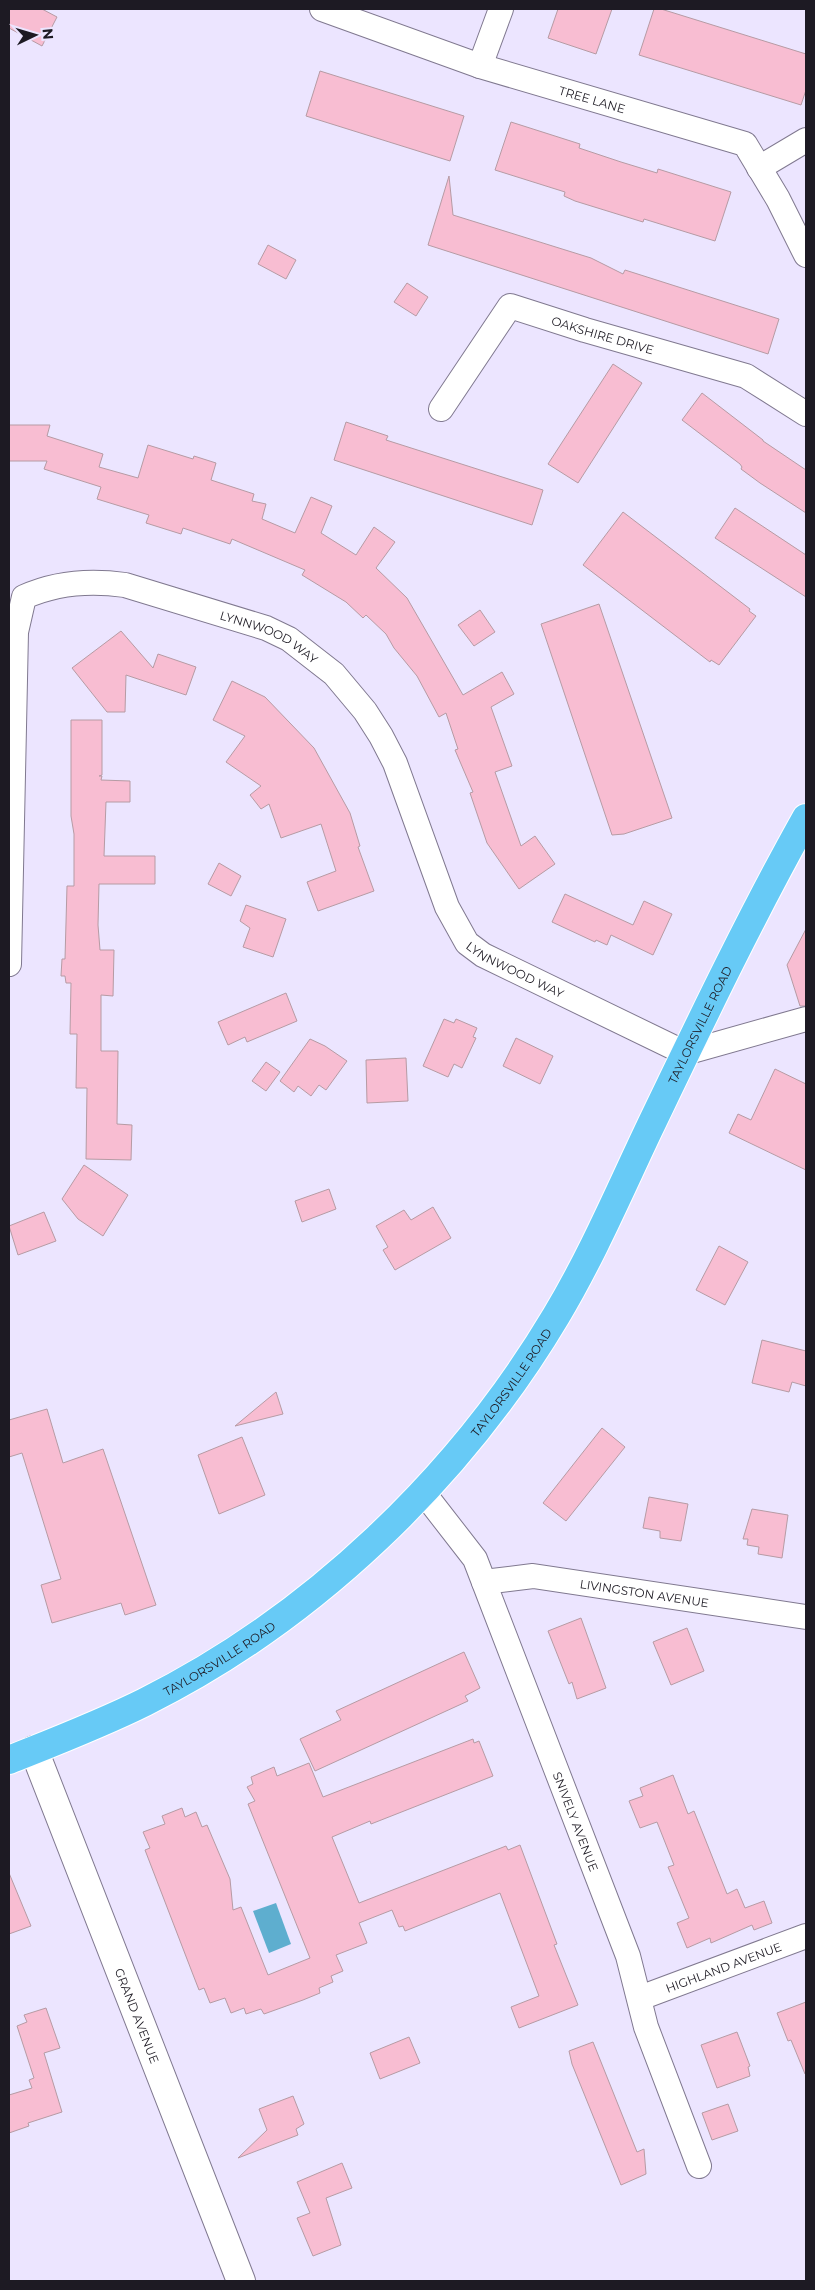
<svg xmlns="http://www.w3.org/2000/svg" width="815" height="2290" font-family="Montserrat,sans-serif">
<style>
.water{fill:#5eaecf}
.building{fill:#f8bdd2;stroke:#b69ba4}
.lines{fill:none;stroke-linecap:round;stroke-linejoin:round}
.minor-casing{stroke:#807990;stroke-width:26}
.tertiary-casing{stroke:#807990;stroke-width:30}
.primary-casing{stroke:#fff;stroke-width:30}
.minor{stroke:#fff;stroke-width:24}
.tertiary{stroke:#fff;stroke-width:28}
.primary{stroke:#67caf6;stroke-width:28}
.labels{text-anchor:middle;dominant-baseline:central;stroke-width:4;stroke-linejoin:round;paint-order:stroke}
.street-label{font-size:12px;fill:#1d1a23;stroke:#ece5ff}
</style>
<rect width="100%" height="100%" fill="#ece5ff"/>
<path class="water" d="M 276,1903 L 291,1944 L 269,1953 L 253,1911 Z"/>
<path class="building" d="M 9,9 L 42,9 L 57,17 L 42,46 L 9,28 Z
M 558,9 L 612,9 L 596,54 L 548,38 Z
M 654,9 L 661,9 L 806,54 L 806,90 L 801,105 L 639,55 Z
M 320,71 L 464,116 L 450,161 L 306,116 Z
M 511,122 L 580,144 L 579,148 L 621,162 L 657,173 L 658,169 L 731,192 L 715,241 L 644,219 L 643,222 L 575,201 L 564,196 L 565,192 L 495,170 Z
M 449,176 L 453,215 L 591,258 L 623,274 L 625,270 L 779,319 L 768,354 L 428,245 Z
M 268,245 L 296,260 L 286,279 L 258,264 Z
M 407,283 L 428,297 L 416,316 L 394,302 Z
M 613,364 L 642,383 L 578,483 L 548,464 Z
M 702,393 L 763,440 L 763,441 L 806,470 L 806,513 L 760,483 L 741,469 L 742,467 L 740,464 L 682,420 Z
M 346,422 L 388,436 L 386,440 L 543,490 L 532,525 L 334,460 Z
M 9,425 L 50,425 L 47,436 L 103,454 L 99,467 L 138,478 L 148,445 L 193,459 L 194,456 L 216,463 L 211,480 L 254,494 L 252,501 L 266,504 L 262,519 L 295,533 L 311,497 L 332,506 L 321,533 L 356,555 L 374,527 L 395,542 L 376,568 L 407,598 L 463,695 L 502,672 L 514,694 L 491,707 L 512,766 L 495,772 L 521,846 L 535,836 L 555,864 L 519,889 L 487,843 L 470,793 L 473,792 L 455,750 L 458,749 L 446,713 L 439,717 L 417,676 L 394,648 L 386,634 L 366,615 L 363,618 L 346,602 L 302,575 L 305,570 L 232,539 L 230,544 L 183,528 L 181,534 L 146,523 L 149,515 L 97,499 L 101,487 L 44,469 L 47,461 L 9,461 Z
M 735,508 L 806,555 L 806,597 L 715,538 Z
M 623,512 L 750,609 L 749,611 L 756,616 L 719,665 L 711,660 L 710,662 L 583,565 Z
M 599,604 L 672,818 L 624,834 L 612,835 L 541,624 Z
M 480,610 L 495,632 L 474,646 L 458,625 Z
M 121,631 L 153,668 L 158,654 L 196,667 L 186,695 L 126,675 L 125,712 L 107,712 L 72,668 Z
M 232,681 L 265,697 L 314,748 L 350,813 L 360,846 L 358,847 L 374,891 L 318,911 L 307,882 L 336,871 L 321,824 L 281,838 L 269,804 L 261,809 L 250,795 L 261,786 L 226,762 L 245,736 L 213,720 Z
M 71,720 L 102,720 L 102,775 L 99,776 L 102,776 L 101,780 L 130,781 L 130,802 L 106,802 L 104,856 L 155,856 L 155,884 L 99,884 L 98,925 L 100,950 L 114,950 L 113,996 L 101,995 L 101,1051 L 118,1051 L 117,1124 L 132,1125 L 131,1160 L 86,1159 L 87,1088 L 76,1088 L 77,1034 L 70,1034 L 71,983 L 66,983 L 65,976 L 61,976 L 62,959 L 65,959 L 67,886 L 74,886 L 74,834 L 71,816 Z
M 219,863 L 241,876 L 231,896 L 208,884 Z
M 565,894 L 633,925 L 644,901 L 672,914 L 653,955 L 611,935 L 607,945 L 596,940 L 595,942 L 552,922 Z
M 246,905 L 286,919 L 273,957 L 243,947 L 250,928 L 240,921 Z
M 806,929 L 806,1006 L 800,1006 L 787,965 Z
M 286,993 L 297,1021 L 247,1042 L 245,1037 L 228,1045 L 218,1022 Z
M 444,1019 L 454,1023 L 456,1019 L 477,1028 L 473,1037 L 476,1038 L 462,1068 L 454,1064 L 448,1077 L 423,1066 Z
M 516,1038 L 553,1056 L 540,1084 L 503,1066 Z
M 310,1039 L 325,1046 L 347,1061 L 326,1090 L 319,1085 L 311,1096 L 298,1086 L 294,1092 L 280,1081 Z
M 406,1058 L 408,1101 L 367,1103 L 366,1060 Z
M 266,1062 L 280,1072 L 266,1091 L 252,1081 Z
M 775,1069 L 806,1084 L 806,1170 L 729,1133 L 738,1114 L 751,1120 Z
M 84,1165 L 128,1195 L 103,1236 L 78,1219 L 62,1199 Z
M 329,1189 L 336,1209 L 302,1222 L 295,1201 Z
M 433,1207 L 451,1238 L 395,1270 L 383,1250 L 388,1247 L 376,1226 L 404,1210 L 411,1220 Z
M 44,1212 L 56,1241 L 18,1255 L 9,1226 Z
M 719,1246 L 748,1262 L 725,1305 L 696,1290 Z
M 762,1340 L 806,1351 L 806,1386 L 792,1382 L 789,1392 L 752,1383 Z
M 276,1392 L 283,1414 L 235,1426 Z
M 47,1409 L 63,1463 L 103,1449 L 156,1605 L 125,1615 L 121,1603 L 52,1623 L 41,1585 L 61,1579 L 22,1453 L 9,1457 L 9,1420 Z
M 602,1428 L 625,1447 L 566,1521 L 543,1503 Z
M 242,1437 L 265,1495 L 219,1514 L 198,1455 Z
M 649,1497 L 688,1504 L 681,1541 L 660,1538 L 660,1531 L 643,1528 Z
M 752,1509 L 788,1515 L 782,1558 L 758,1554 L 759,1547 L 747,1545 L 748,1539 L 743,1539 Z
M 581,1618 L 606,1688 L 577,1699 L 572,1682 L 569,1684 L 548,1631 Z
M 687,1628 L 704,1671 L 671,1685 L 653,1642 Z
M 464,1652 L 480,1688 L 465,1696 L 468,1701 L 315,1771 L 300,1739 L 341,1720 L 336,1711 Z
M 473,1739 L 474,1743 L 479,1741 L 493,1776 L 371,1824 L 370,1821 L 332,1837 L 359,1903 L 506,1846 L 508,1850 L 520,1845 L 557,1944 L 554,1945 L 578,2005 L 519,2028 L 511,2007 L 539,1996 L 500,1893 L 405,1931 L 403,1926 L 399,1927 L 392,1910 L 359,1923 L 367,1943 L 336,1955 L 343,1971 L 331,1976 L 333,1982 L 319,1988 L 320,1993 L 303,2000 L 264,2014 L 261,2009 L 246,2014 L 244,2008 L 231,2013 L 225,1998 L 210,2003 L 204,1988 L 199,1990 L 192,1972 L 145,1850 L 150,1848 L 143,1832 L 165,1824 L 162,1816 L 182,1808 L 185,1817 L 196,1812 L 202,1827 L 207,1825 L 230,1879 L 233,1910 L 241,1907 L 268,1975 L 310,1958 L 248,1804 L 255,1801 L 247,1787 L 253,1784 L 251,1777 L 274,1767 L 277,1776 L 309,1763 L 323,1797 Z
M 673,1775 L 688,1814 L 694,1811 L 727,1894 L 737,1889 L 745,1908 L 764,1901 L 772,1923 L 754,1930 L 752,1925 L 711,1943 L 710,1938 L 687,1948 L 677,1923 L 689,1918 L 668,1867 L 674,1865 L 657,1822 L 640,1828 L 629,1801 L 643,1796 L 640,1788 Z
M 9,1873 L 31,1926 L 9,1934 Z
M 806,2002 L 806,2074 L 805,2074 L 791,2040 L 788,2041 L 777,2013 Z
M 46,2008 L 60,2048 L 44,2053 L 62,2112 L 28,2123 L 29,2126 L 9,2133 L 9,2095 L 32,2088 L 29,2080 L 34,2078 L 17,2026 L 27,2022 L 24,2015 Z
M 737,2032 L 750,2066 L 748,2067 L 750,2076 L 717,2088 L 701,2045 Z
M 409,2037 L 420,2063 L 380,2079 L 370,2053 Z
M 593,2042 L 637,2152 L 644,2149 L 646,2174 L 621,2185 L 572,2064 L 569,2051 Z
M 293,2096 L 304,2124 L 296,2129 L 298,2135 L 238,2158 L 267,2130 L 259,2109 Z
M 728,2104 L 738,2131 L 712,2140 L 702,2113 Z
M 342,2163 L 352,2188 L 326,2198 L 341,2245 L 313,2256 L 297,2218 L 310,2213 L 297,2182 Z"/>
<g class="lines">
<defs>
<g id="minor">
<path id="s1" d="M 322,9 L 480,66 L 745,144 L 778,199 L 806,255"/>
<path d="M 480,66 L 501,9"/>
<path d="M 759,168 L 806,140"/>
<path id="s2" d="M 441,409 L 510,306 L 585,330 L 746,376 L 806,414"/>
<path id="s3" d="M 9,964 L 16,632 L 24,597 C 57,582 90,580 125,585 L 266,628 L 289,639 L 334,674 L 365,711 L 381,736 L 395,763 L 447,907 L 467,943 L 483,955 L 685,1053 L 806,1019"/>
<path id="s4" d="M 423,1492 L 475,1559 L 628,1956 L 646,2027 L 699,2166"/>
<path id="s5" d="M 484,1582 L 533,1576 L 806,1617"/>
<path id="s6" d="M 640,1998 L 806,1936"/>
</g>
<g id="tertiary">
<path id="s7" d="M 34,1750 L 241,2281"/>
</g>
<g id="primary">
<path id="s8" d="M 9,1760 C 54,1742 101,1724 145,1702 C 313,1618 460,1477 556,1316 C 592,1256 620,1190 650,1127 C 700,1023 750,918 806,818"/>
</g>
</defs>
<use href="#minor" class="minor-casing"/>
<use href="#tertiary" class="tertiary-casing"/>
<use href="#primary" class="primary-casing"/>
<use href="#minor" class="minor"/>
<use href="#tertiary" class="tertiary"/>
<use href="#primary" class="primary"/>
</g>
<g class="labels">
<g class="street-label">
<text stroke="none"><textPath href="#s1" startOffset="285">TREE LANE</textPath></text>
<text stroke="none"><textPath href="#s2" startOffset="221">OAKSHIRE DRIVE</textPath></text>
<text stroke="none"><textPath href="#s3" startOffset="625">LYNNWOOD WAY</textPath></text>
<text stroke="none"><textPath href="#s3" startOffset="1059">LYNNWOOD WAY</textPath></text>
<text stroke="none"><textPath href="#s8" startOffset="1044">TAYLORSVILLE ROAD</textPath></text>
<text stroke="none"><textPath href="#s8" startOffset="639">TAYLORSVILLE ROAD</textPath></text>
<text stroke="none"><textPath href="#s5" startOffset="162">LIVINGSTON AVENUE</textPath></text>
<text stroke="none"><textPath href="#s8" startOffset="234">TAYLORSVILLE ROAD</textPath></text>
<text stroke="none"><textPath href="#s4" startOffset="366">SNIVELY AVENUE</textPath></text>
<text stroke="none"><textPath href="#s6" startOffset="89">HIGHLAND AVENUE</textPath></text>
<text stroke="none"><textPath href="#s7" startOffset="285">GRAND AVENUE</textPath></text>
</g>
</g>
<rect width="815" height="2290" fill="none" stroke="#1d1a23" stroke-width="20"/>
<g transform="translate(35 35) rotate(85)" stroke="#ece5ff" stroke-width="4" paint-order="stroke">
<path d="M0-4L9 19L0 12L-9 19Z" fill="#1d1a23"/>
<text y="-8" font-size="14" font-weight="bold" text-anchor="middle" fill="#1d1a23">N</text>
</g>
</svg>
